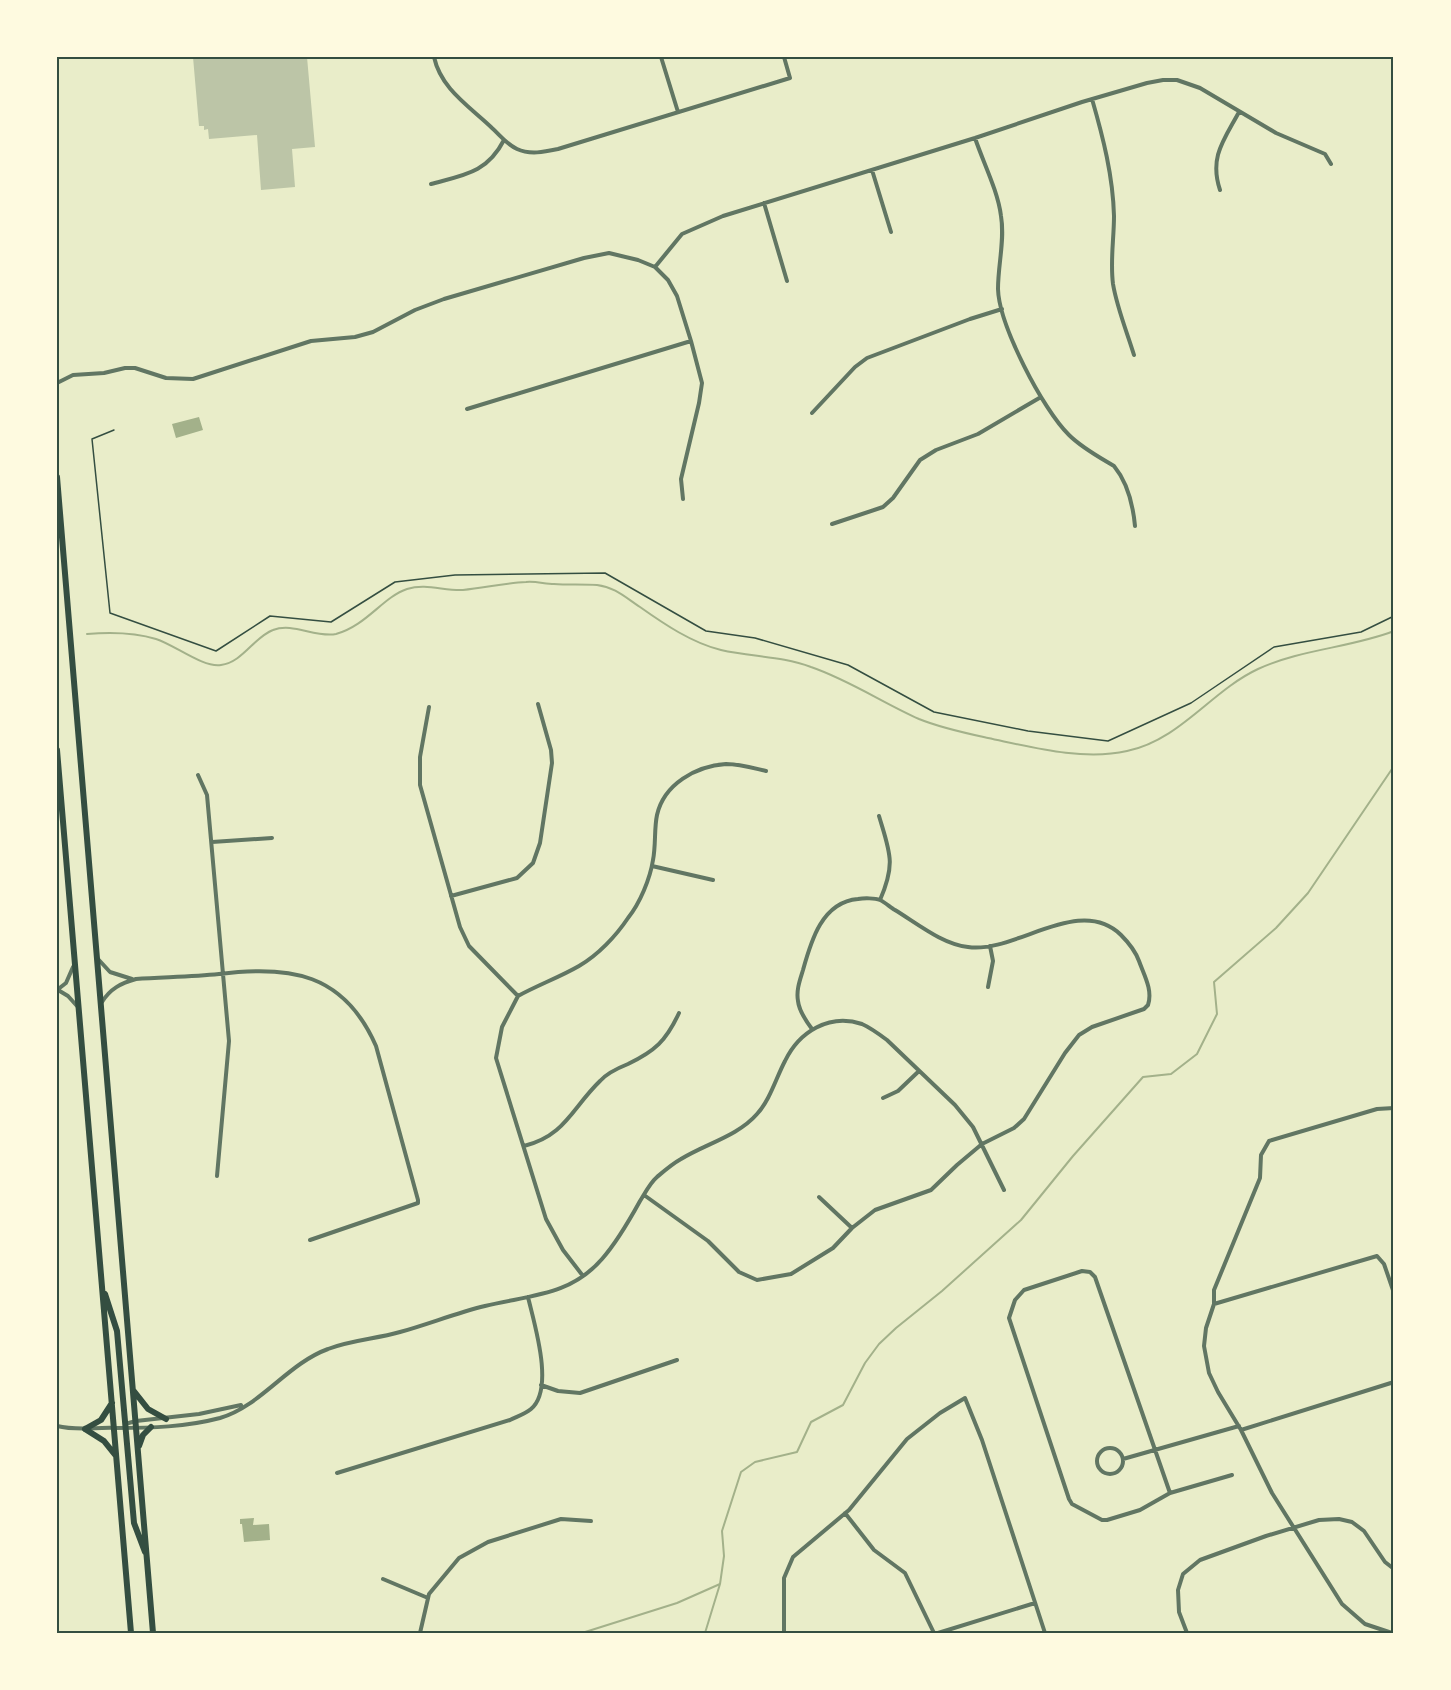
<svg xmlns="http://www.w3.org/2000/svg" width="1451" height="1690" font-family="Lora,serif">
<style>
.water{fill:#a3b18a}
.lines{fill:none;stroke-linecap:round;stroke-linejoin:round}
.stream{stroke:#a3b18a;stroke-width:2}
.building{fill:#bcc5a7}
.path{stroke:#344e41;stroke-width:1.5}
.minor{stroke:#617663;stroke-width:4}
.primary{stroke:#344e41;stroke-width:6}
.neatline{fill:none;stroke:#344e41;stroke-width:2}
</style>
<rect width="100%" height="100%" fill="#e9edc9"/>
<path class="water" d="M 199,417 L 203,430 L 176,438 L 172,424 Z
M 254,1518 L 253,1525 L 269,1524 L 270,1540 L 244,1542 L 242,1524 L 240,1524 L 240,1519 Z"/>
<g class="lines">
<path class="stream" d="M 87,634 C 111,632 133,632 156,639 C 175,645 203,668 221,665 C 243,662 254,637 273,630 C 293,622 315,638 336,634 C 366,626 383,597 407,589 C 426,583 444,591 463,590 C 484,588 505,583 526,582 C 536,581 545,584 554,584 C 568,585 583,584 597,585 C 615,587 626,598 640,607 C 664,624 692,643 721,650 C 751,657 782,656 811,667 C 849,680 883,703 919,719 C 941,728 965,733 988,738 C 1031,747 1083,761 1127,751 C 1180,740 1211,691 1258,669 C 1301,649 1350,648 1394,631
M 582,1633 L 677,1603 L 720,1584
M 705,1633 L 720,1584 L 724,1556 L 722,1531 L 741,1472 L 755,1462 L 797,1452 L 811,1422 L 843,1405 L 865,1363 L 879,1344 L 896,1328 L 942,1291 L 1021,1220 L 1073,1156 L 1143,1077 L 1171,1074 L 1197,1054 L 1217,1014 L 1214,982 L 1276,928 L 1308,893 L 1394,766"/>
</g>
<path class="building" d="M 193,57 L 307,57 L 315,147 L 292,149 L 295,187 L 261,190 L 257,135 L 209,139 L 208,129 L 204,130 L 204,126 L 199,126 Z"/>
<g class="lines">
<path class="path" d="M 114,430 L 92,439 L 110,613 L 216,651 L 270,616 L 331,622 L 395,582 L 455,575 L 605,573 L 706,631 L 755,638 L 848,665 L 934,712 L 1028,731 L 1108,741 L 1191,703 L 1274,647 L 1361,632 L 1394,616"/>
<path class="minor" d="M 434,57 C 441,89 469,106 492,128 C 500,135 506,144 517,149 C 530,155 544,152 558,149 L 790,78 L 784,57
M 661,57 L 678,112
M 1092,99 C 1103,137 1113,176 1114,216 C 1114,239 1110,261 1113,284 C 1117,308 1127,332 1134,355
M 975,138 C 983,162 998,191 1001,216 C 1005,240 998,264 998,289 C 999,325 1043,410 1069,435 C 1082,448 1099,457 1114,466 C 1128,483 1133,505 1135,526
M 872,170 L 891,232
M 431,184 C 464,175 487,173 504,140
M 1220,190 C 1209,157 1224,140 1239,112
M 764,203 L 787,281
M 655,267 L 682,234 L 723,216 L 975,138 L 1082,102 L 1147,83 L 1163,80 L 1177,80 L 1200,88 L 1276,133 L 1325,154 L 1331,164
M 57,383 L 73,375 L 104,373 L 125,368 L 135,368 L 166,378 L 193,379 L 311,341 L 355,337 L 373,332 L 415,310 L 444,299 L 584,258 L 609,253 L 638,260 L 655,267 L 668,280 L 677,296 L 691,341 L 702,383 L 699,403 L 681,479 L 683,499
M 467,409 L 691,341
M 812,413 L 855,367 L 867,358 L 970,319 L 1002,309
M 832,524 L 883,507 L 893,498 L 920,460 L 936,450 L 978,434 L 1041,397
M 429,707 L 420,757 L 420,785 L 460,927 L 469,946 L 518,996
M 198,775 L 207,795 L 229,1041 L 217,1176
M 879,816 C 890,853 896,863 880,900
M 212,842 L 272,838
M 652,866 L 713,880
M 451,896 L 517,878 L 533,863 L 540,843 L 552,763 L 551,750 L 538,704
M 98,959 L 110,972 L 132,979
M 988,987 L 993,961 L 990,946
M 57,990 L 66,983 L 73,967
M 58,990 L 68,996 L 77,1006
M 518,996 C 538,985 560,977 579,966 C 598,955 616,936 628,918 C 640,903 650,879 653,860 C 656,845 654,829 657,815 C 664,784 696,766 726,764 C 739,764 753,768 766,771
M 518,996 L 502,1027 L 496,1058 L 546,1219 L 563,1250 L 583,1276
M 102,1002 C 110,989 121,983 136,979 C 163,977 191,977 219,974 C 290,965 344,973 376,1046 L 418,1200 L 418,1203 L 310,1240
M 883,1098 L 898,1091 L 919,1071
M 524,1146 C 565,1136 572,1108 600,1081 C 607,1073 618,1068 628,1064 C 655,1051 666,1041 679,1013
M 644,1195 L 708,1241 L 739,1272 L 757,1280 L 791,1274 L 833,1248 L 852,1228 L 875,1210 L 931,1190 L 957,1165 L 982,1144 L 1014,1128 L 1024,1119 L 1065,1053 L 1079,1035 L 1092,1027 L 1144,1009 L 1148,1005 C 1153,990 1144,975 1139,961 C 1135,950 1129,943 1121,935 C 1079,894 1015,954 968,947 C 942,944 918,924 895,910 C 891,908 885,902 880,900 C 875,898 864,898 858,899 C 822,902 811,941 803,970 C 800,980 796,990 798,1001 C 799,1011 806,1021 812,1029
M 819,1197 L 852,1228
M 1214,1304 L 1377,1256 L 1384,1264 L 1394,1293
M 541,1385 L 558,1391 L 580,1393 L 677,1360
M 125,1424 L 136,1421 L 199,1414 L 241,1405
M 57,1426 C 77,1431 96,1427 116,1428 C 151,1428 186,1427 220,1418 C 261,1406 287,1364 328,1349 C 351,1340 376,1339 400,1332 C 429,1324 456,1313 485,1306 C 530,1295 570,1296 602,1259 C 617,1242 629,1221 640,1201 C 645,1193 650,1183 657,1177 C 664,1171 672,1164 681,1159 C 705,1144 738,1136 757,1114 C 770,1100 776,1078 785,1061 C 799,1032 829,1013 862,1024 C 871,1028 879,1034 887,1040 L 955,1105 L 973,1127 L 1004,1190
M 1241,1430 L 1394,1382
M1097 1461a13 13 0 1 1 26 0a13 13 0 1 1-26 0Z
M 1123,1459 L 1239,1426
M 337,1473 L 510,1420 C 516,1417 525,1414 531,1409 C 555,1389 534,1323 528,1297
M 1170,1493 L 1095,1277 L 1090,1272 L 1082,1271 L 1024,1290 L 1015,1300 L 1009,1318 L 1069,1499 L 1072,1504 L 1102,1520 L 1107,1520 L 1140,1510 L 1170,1493 L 1232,1475
M 845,1513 L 874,1550 L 905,1573 L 934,1633
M 383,1579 L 428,1598
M 420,1633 L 429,1594 L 459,1558 L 488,1542 L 561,1519 L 591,1521
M 784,1633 L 784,1578 L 793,1557 L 849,1510 L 907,1439 L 940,1413 L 965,1398 L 982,1440 L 1045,1633
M 938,1633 L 1035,1603
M 1187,1633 L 1179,1612 L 1178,1590 L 1183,1574 L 1200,1560 L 1266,1536 L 1319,1520 L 1339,1519 L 1352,1522 L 1364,1531 L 1385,1562 L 1394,1569
M 1392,1633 L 1365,1624 L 1342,1604 L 1272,1493 L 1241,1430 L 1218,1392 L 1209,1373 L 1204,1346 L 1206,1328 L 1214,1304 L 1214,1290 L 1260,1178 L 1261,1155 L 1269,1141 L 1377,1109 L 1394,1108"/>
<path class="primary" d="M 57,477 L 153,1633
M 57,750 L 131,1633
M 105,1294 L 117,1331 L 134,1523 L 145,1552
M 133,1390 L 148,1409 L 166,1419
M 85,1429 L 104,1441 L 116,1456
M 85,1429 L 101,1420 L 112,1403
M 139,1446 L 143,1435 L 151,1427"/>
</g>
<rect width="1451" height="1690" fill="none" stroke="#fefae0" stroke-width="117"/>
<rect x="58" y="58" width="1334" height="1574" class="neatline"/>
</svg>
